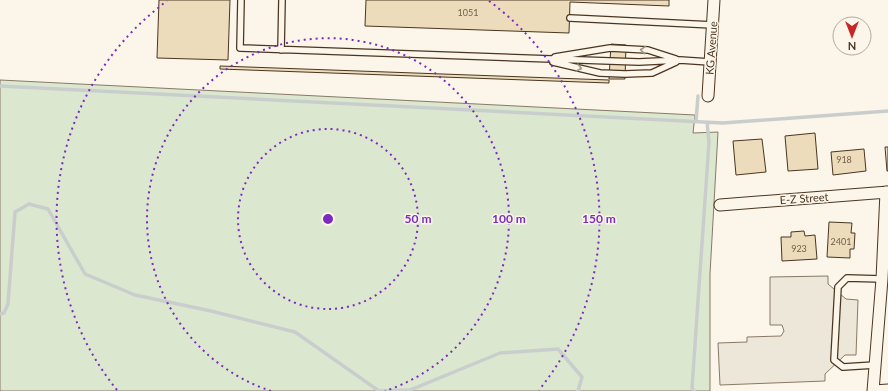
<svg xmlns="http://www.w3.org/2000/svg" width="888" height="391" font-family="Lato,sans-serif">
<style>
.green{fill:#dce7d0;stroke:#887966}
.parking{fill:#ede7d9;stroke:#887966}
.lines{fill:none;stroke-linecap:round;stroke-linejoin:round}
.stream{stroke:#c9cecd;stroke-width:3.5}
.building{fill:#ecdcbc;stroke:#4a3520}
.service-casing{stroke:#4a3520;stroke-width:8}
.minor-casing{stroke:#4a3520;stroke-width:13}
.service{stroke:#fbf6e9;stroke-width:5.5}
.minor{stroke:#fbf6e9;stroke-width:11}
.oneway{stroke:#a29684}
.ring{fill:none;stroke:#7b2cbf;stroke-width:2;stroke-dasharray:2 4}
.labels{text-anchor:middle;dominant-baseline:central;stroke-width:3;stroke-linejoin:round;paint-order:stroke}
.number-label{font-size:9px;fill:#725f47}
.street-label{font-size:11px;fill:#4a3520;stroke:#fbf6e9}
.centre{fill:#7b2cbf;stroke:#fbf6e9;stroke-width:2}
.ring-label{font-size:12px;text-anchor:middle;font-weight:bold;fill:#7b2cbf;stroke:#fbf6e9;stroke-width:3;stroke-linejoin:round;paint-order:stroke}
</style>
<rect width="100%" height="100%" fill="#fbf6e9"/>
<path class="green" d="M 0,80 L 695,115 L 693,133 L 718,132 L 710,274 L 710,391 L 0,391 Z"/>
<path class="parking" d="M 828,276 L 828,284 L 846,299 L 858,300 L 856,355 L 845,355 L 825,374 L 825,381 L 720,385 L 718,343 L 747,342 L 747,337 L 781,336 L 784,331 L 782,325 L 770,325 L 770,277 Z"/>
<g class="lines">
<path class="stream" d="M 0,86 L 723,123 L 888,111
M 696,121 L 698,96
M 0,314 L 4,313 L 8,304 L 15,212 L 29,204 L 48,209 L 85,274 L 135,295 L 211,311 L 295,332 L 379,391 L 410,390 L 500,353 L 558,349 L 582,377 L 578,391
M 694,391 L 692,388 L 709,142 L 707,122"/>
</g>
<path class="building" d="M 159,0 L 230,0 L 228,60 L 157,58 Z
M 366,0 L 669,0 L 669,6 L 570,2 L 569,33 L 365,26 Z
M 611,44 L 626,45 L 625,79 L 609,79 Z
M 220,66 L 609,80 L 609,83 L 220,69 Z
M 815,133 L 818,169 L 788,171 L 785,136 Z
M 762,139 L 766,172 L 736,175 L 733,141 Z
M 885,147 L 888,147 L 888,171 L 887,171 Z
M 864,149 L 866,171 L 833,175 L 831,152 Z
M 829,222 L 852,223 L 851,233 L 855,233 L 854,249 L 850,249 L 850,258 L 827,257 Z
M 804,231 L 805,236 L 815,235 L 817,259 L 782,261 L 781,237 L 791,237 L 791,232 Z"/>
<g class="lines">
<defs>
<path id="service" d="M 241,0 L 240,48 L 639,62 L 680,60 L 710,62
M 570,18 L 713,25
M 281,50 L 282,0
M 555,57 L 610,48 L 648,50 L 676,59
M 553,62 L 600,73 L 625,74 L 652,73 L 676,62
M 875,365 L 843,367 L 834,360 L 838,287 L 847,278 L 882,279"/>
<path id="minor" d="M 708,96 L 714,0
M 720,205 L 888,192
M 873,391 L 882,279 L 886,192
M 874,391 L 888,390"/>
</defs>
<use href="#service" class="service-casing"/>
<use href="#minor" class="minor-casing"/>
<use href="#service" class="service"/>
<use href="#minor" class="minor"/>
</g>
<defs><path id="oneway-chevron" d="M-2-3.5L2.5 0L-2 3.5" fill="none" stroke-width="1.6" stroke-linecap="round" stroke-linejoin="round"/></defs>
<g class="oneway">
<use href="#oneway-chevron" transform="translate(643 50) rotate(-175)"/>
<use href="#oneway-chevron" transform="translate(579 68) rotate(13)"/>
</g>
<g class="ring">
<circle cx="328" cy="219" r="90"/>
<path d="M271 391A181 181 0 1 1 385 391"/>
<path d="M117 390A271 271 0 0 1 167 1M489 1A271 271 0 0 1 539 390"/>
</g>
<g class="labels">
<g class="number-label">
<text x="468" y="12">1051</text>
<text x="844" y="159">918</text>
<text x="841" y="241">2401</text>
<text x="799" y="248">923</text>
</g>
<g class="street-label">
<text transform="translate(711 48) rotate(-86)">KG Avenue</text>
<text transform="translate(804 198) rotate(-4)">E-Z Street</text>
</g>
</g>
<circle cx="328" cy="219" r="6" class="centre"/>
<g class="ring-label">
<text x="418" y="223">50 m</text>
<text x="509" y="223">100 m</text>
<text x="599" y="223">150 m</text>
</g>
<g transform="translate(852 36) rotate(180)"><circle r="19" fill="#fbf6e9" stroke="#b4a999"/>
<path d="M0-3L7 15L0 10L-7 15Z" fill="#c62828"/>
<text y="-6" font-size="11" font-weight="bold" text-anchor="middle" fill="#4a3520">N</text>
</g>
</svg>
